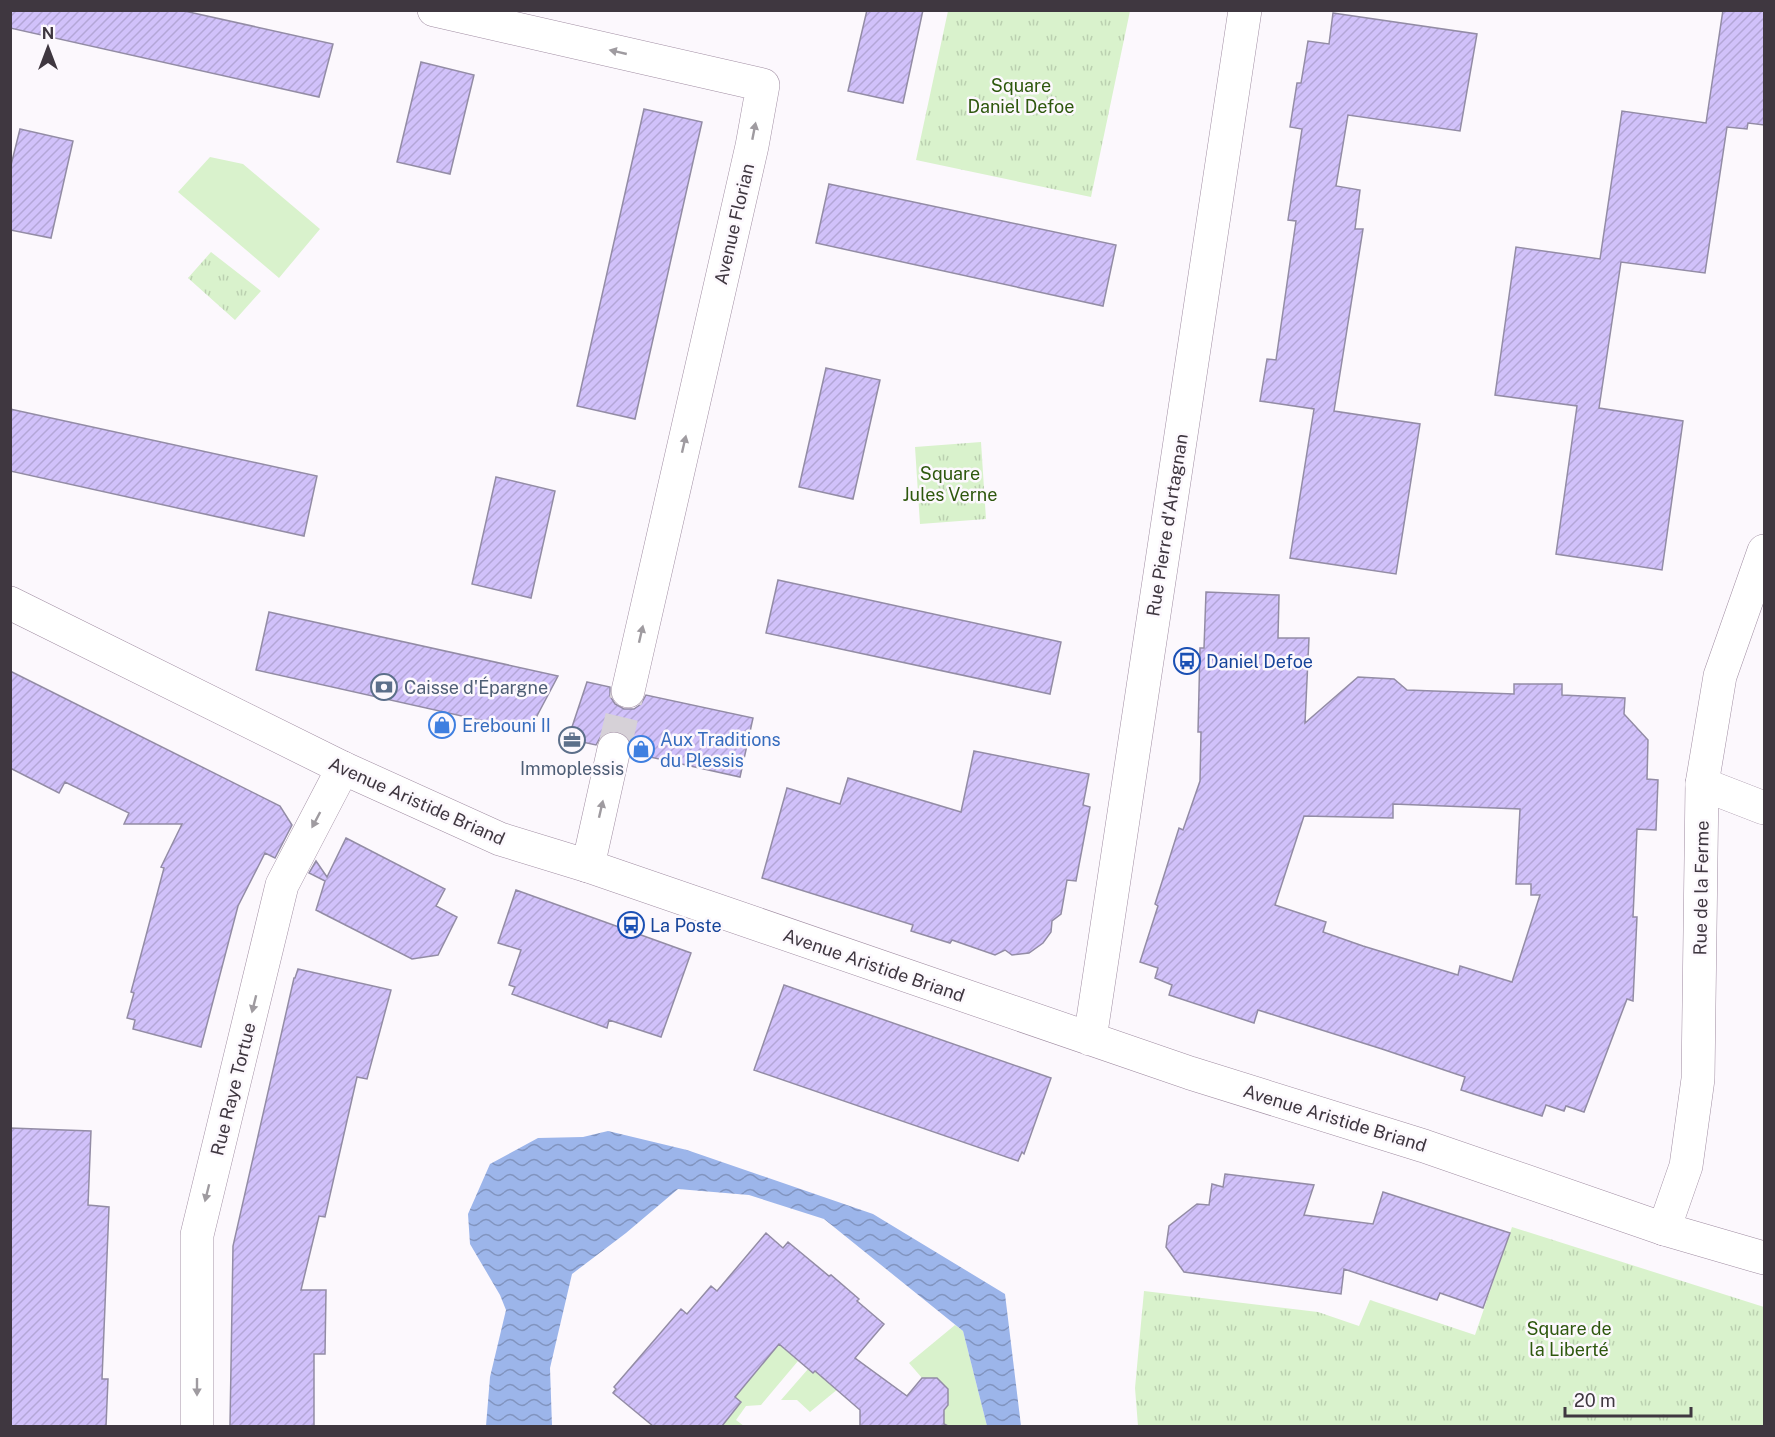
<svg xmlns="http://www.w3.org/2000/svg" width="1775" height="1437" font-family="'Public Sans',sans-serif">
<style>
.green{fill:#d9f2cc}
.park{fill:url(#park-tufts)}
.water{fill:url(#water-waves)}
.building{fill:url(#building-hatch);stroke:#938ca5;stroke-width:1.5;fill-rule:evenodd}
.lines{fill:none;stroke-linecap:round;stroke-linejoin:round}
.minor-tunnel{stroke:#d6d1d7;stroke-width:33;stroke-dasharray:33 16;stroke-linecap:butt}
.pedestrian-casing{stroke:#a08da2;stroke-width:34}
.minor-casing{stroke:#a08da2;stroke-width:34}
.tertiary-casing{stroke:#a08da2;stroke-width:34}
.pedestrian{stroke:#fff;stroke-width:33}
.minor{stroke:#fff;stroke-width:33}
.tertiary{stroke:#fff;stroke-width:33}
.oneway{fill:#9f9ba0}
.labels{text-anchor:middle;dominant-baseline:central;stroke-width:5;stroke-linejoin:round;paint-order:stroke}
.park-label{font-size:18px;fill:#2e580e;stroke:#fcf8fd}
.street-label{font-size:18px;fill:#3f3740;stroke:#fcf8fd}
.transit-label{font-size:18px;fill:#164399;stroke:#fcf8fd;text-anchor:start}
.service-label{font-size:18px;fill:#4e5e75;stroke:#fcf8fd;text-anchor:start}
.shop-label{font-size:18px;fill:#366cbe;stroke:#fcf8fd;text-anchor:start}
</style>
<defs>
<pattern id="park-tufts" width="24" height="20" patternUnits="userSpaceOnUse" patternTransform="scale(1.5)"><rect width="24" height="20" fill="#d9f2cc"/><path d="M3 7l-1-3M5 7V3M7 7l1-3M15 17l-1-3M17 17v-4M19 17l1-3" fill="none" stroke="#bbd0b0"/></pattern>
<pattern id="water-waves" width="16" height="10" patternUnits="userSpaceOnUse" patternTransform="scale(1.5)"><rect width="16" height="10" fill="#9cb5ea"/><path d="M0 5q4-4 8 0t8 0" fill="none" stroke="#8194bf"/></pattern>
<pattern id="building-hatch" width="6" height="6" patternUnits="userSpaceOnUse" patternTransform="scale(1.5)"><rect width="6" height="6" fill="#d1c1fa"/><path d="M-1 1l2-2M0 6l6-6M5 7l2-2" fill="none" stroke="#b4a6d7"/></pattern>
</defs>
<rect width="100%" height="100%" fill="#fcf8fd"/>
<path class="green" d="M 210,157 L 243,164 L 320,229 L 279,278 L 178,192 Z
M 955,1325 L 963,1331 L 987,1426 L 944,1426 L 944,1414 L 941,1414 L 948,1403 L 948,1389 L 937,1378 L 922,1378 L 909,1363 Z
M 779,1344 L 798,1361 L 761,1405 L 746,1406 L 736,1420 L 744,1426 L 715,1426 L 712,1424 L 730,1416 L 741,1403 L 735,1397 Z
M 808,1369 L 813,1373 L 815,1371 L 844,1384 L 810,1412 L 797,1400 L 781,1400 Z"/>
<path class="park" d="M 948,11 L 1130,11 L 1091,197 L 916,160 Z
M 211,252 L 261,291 L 235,320 L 188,278 Z
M 981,442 L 986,519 L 920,524 L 915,447 Z
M 1512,1227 L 1764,1307 L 1764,1426 L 1138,1426 L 1135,1388 L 1144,1291 L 1318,1312 L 1359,1326 L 1370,1300 L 1475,1335 Z"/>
<path class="water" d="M 608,1131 L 687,1150 L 873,1214 L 1005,1294 L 1021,1426 L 987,1426 L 963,1331 L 824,1219 L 749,1195 L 678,1189 L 626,1233 L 572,1274 L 550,1368 L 552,1426 L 486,1426 L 490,1377 L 506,1310 L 500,1295 L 470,1244 L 468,1214 L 490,1164 L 538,1138 L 583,1137 Z"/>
<path class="building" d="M 10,10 L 180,10 L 333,44 L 319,97 L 10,28 Z
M 867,10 L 923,10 L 903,103 L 848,91 Z
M 1723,10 L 1764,10 L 1764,125 L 1748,123 L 1747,129 L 1727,127 L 1705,273 L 1621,262 L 1599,408 L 1683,421 L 1662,570 L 1556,554 L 1577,406 L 1495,395 L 1516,247 L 1600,259 L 1622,111 L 1706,123 Z
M 1333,13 L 1477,34 L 1460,131 L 1348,115 L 1336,186 L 1360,190 L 1355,229 L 1363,229 L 1334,411 L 1420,424 L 1396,574 L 1290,558 L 1314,409 L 1260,401 L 1267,359 L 1276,360 L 1296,221 L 1288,220 L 1302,129 L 1290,127 L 1297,83 L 1301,83 L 1308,41 L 1329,44 Z
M 421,62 L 474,75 L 450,174 L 397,162 Z
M 644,109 L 702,122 L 635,419 L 577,406 Z
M 20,129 L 73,141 L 51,238 L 10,230 L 10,169 Z
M 829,184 L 1116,245 L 1103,306 L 816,243 Z
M 826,368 L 880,380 L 853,499 L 799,487 Z
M 10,409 L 317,476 L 304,536 L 10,471 Z
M 496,477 L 555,491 L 531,598 L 472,584 Z
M 778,580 L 1061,642 L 1050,694 L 766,633 Z
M 1206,592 L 1279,595 L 1278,638 L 1309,638 L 1305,723 L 1358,677 L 1394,679 L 1407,690 L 1514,694 L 1514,684 L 1562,684 L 1562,695 L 1625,698 L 1624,714 L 1648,740 L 1647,779 L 1658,780 L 1656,830 L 1637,829 L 1633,917 L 1637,917 L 1633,1001 L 1627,999 L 1584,1112 L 1566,1106 L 1564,1111 L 1546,1105 L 1542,1116 L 1461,1090 L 1465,1077 L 1382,1049 L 1258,1010 L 1254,1023 L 1169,995 L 1172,985 L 1155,978 L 1158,968 L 1140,962 L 1158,906 L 1155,904 L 1179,828 L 1183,830 L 1200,781 L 1201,732 L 1198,732 L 1200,648 L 1204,648 ZM 1393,804 L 1520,809 L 1516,884 L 1531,884 L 1531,895 L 1540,895 L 1512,982 L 1460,966 L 1458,975 L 1363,946 L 1323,932 L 1326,922 L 1275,905 L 1304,816 L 1393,818 Z
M 269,612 L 558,676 L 529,731 L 256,670 Z
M 10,671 L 280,806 L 292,825 L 275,858 L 265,853 L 238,906 L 201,1047 L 133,1029 L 135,1020 L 127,1018 L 134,993 L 131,992 L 164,868 L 161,867 L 182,824 L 124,824 L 129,813 L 65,782 L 59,793 L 10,768 Z
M 587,682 L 610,687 L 610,696 L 615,704 L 624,709 L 634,709 L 641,704 L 646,695 L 753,718 L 740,777 L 632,753 L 632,744 L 627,736 L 617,731 L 609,731 L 601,736 L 596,745 L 568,739 Z
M 974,751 L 1089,774 L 1083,805 L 1090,807 L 1076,881 L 1067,880 L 1061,914 L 1052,921 L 1051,932 L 1043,943 L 1029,953 L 1012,955 L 1005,950 L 995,955 L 952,940 L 950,943 L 911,931 L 913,925 L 762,878 L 787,788 L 840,804 L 848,778 L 961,812 Z
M 346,838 L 445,889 L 436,906 L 457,917 L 438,955 L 412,959 L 316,910 L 325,881 L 309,873 L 316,861 L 327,877 Z
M 516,890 L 691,953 L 661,1037 L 609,1020 L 607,1028 L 512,994 L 515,987 L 509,985 L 521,950 L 498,943 Z
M 298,969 L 391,990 L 367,1079 L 357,1077 L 325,1217 L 319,1216 L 301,1290 L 326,1290 L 325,1354 L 314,1354 L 314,1426 L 230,1426 L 233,1246 L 294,978 L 295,978 Z
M 784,985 L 1051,1078 L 1024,1154 L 1022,1152 L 1018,1161 L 754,1070 Z
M 10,1128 L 91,1131 L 88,1205 L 109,1207 L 102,1379 L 108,1379 L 106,1426 L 10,1426 Z
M 1225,1174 L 1314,1185 L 1304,1215 L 1373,1224 L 1383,1192 L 1510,1233 L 1483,1308 L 1440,1293 L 1437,1300 L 1344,1269 L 1341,1294 L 1184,1272 L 1166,1247 L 1169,1226 L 1197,1204 L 1209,1205 L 1212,1184 L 1223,1187 Z
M 766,1233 L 783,1248 L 788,1242 L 829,1276 L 831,1275 L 859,1299 L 857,1301 L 884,1324 L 855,1358 L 907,1396 L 922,1378 L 937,1378 L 948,1389 L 948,1405 L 944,1410 L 944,1424 L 948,1426 L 860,1426 L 860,1410 L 815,1371 L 813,1373 L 779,1344 L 735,1397 L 741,1402 L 722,1426 L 653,1426 L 613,1393 L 616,1389 L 614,1387 L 681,1309 L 687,1314 L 711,1286 L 717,1291 Z"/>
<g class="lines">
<path class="minor-tunnel" d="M 614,749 L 628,691"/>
<defs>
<path id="pedestrian" d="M 1702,784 L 1764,808"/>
<path id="minor" d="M 434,10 L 763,85 L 752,146 L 628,691
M 588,866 L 614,749
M 1664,1229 L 1686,1166 L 1698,1079 L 1702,784 L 1720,676 L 1764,551
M 197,1426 L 197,1235 L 282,885 L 343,768"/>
<path id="tertiary" d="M 10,603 L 343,768 L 500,839 L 588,866 L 1190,1073 L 1424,1146 L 1664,1229 L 1764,1258
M 1090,1039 L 1245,10"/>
</defs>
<use href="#pedestrian" class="pedestrian-casing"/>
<use href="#minor" class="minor-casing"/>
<use href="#tertiary" class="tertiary-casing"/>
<use href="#pedestrian" class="pedestrian"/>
<use href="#minor" class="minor"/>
<use href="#tertiary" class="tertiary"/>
</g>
<defs><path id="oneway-solid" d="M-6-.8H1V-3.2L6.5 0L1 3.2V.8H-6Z" transform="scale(1.5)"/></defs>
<g class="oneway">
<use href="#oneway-solid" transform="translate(618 52) rotate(-167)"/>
<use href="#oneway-solid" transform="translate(754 131) rotate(-79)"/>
<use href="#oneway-solid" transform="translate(684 444) rotate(-77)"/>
<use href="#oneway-solid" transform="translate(641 634) rotate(-77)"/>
<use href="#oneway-solid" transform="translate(601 809) rotate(-77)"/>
<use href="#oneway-solid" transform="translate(316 820) rotate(118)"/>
<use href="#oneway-solid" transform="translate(254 1004) rotate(104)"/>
<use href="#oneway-solid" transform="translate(207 1193) rotate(104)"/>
<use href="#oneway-solid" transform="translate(197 1387) rotate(90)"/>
</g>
<defs>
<symbol id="bus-ring" viewBox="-11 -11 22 22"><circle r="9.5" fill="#fcf8fd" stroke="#1a4fb4" stroke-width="1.5"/><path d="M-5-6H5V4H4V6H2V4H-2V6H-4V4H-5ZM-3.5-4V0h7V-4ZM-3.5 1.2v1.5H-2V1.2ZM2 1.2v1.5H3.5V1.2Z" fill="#1a4fb4"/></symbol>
<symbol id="bank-ring" viewBox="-11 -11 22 22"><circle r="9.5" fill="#fcf8fd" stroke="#5c6f8a" stroke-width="1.5"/><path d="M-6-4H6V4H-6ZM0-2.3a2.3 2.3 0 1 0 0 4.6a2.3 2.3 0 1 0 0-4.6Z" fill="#5c6f8a"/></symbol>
<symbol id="shop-ring" viewBox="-11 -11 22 22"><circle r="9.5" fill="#fcf8fd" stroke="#3f7fe0" stroke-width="1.5"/><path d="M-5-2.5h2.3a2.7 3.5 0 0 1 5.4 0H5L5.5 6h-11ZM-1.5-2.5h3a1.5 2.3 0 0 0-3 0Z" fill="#3f7fe0"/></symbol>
<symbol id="office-ring" viewBox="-11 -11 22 22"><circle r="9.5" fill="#fcf8fd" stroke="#5c6f8a" stroke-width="1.5"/><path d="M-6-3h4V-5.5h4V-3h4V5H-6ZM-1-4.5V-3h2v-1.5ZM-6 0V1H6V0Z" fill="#5c6f8a"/></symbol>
</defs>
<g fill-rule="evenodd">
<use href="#bus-ring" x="1172" y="646" width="30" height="30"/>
<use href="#bank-ring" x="369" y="672" width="30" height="30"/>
<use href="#shop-ring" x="427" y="710" width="30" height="30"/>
<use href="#office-ring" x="557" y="725" width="30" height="30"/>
<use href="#shop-ring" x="626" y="734" width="30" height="30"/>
<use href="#bus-ring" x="616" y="910" width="30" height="30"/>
</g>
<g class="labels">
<g class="park-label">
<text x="1021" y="85">Square<tspan x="1021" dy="21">Daniel Defoe</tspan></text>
<text x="950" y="473">Square<tspan x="950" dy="21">Jules Verne</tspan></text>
<text x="1569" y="1328">Square de<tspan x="1569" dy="21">la Liberté</tspan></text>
</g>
<g class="street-label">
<text transform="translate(734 224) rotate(-77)">Avenue Florian</text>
<text transform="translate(1167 525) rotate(-81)">Rue Pierre d'Artagnan</text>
<text transform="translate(417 801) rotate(24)">Avenue Aristide Briand</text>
<text transform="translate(1701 888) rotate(-89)">Rue de la Ferme</text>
<text transform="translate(874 965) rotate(19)">Avenue Aristide Briand</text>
<text transform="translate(233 1089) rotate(-76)">Rue Raye Tortue</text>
<text transform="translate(1335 1118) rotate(17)">Avenue Aristide Briand</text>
</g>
<g class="transit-label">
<text x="1206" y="661">Daniel Defoe</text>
<text x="650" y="925">La Poste</text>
</g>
<g class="service-label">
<text x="404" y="687">Caisse d'Épargne</text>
<text x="572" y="768" text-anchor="middle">Immoplessis</text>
</g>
<g class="shop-label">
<text x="462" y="725">Erebouni II</text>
<text x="660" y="739">Aux Traditions<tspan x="660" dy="21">du Plessis</tspan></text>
</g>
</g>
<rect width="1775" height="1437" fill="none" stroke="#3f3740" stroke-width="24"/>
<g transform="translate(48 48)" stroke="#fcf8fd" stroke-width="4.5" paint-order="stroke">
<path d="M0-4.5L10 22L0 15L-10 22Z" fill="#3f3740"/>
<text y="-9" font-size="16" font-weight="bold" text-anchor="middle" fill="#3f3740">N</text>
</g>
<path d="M1565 1407v9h126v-9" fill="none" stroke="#3f3740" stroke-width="3"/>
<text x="1574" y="1407" font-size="18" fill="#3f3740" stroke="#fcf8fd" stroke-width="4.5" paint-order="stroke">20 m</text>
</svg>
